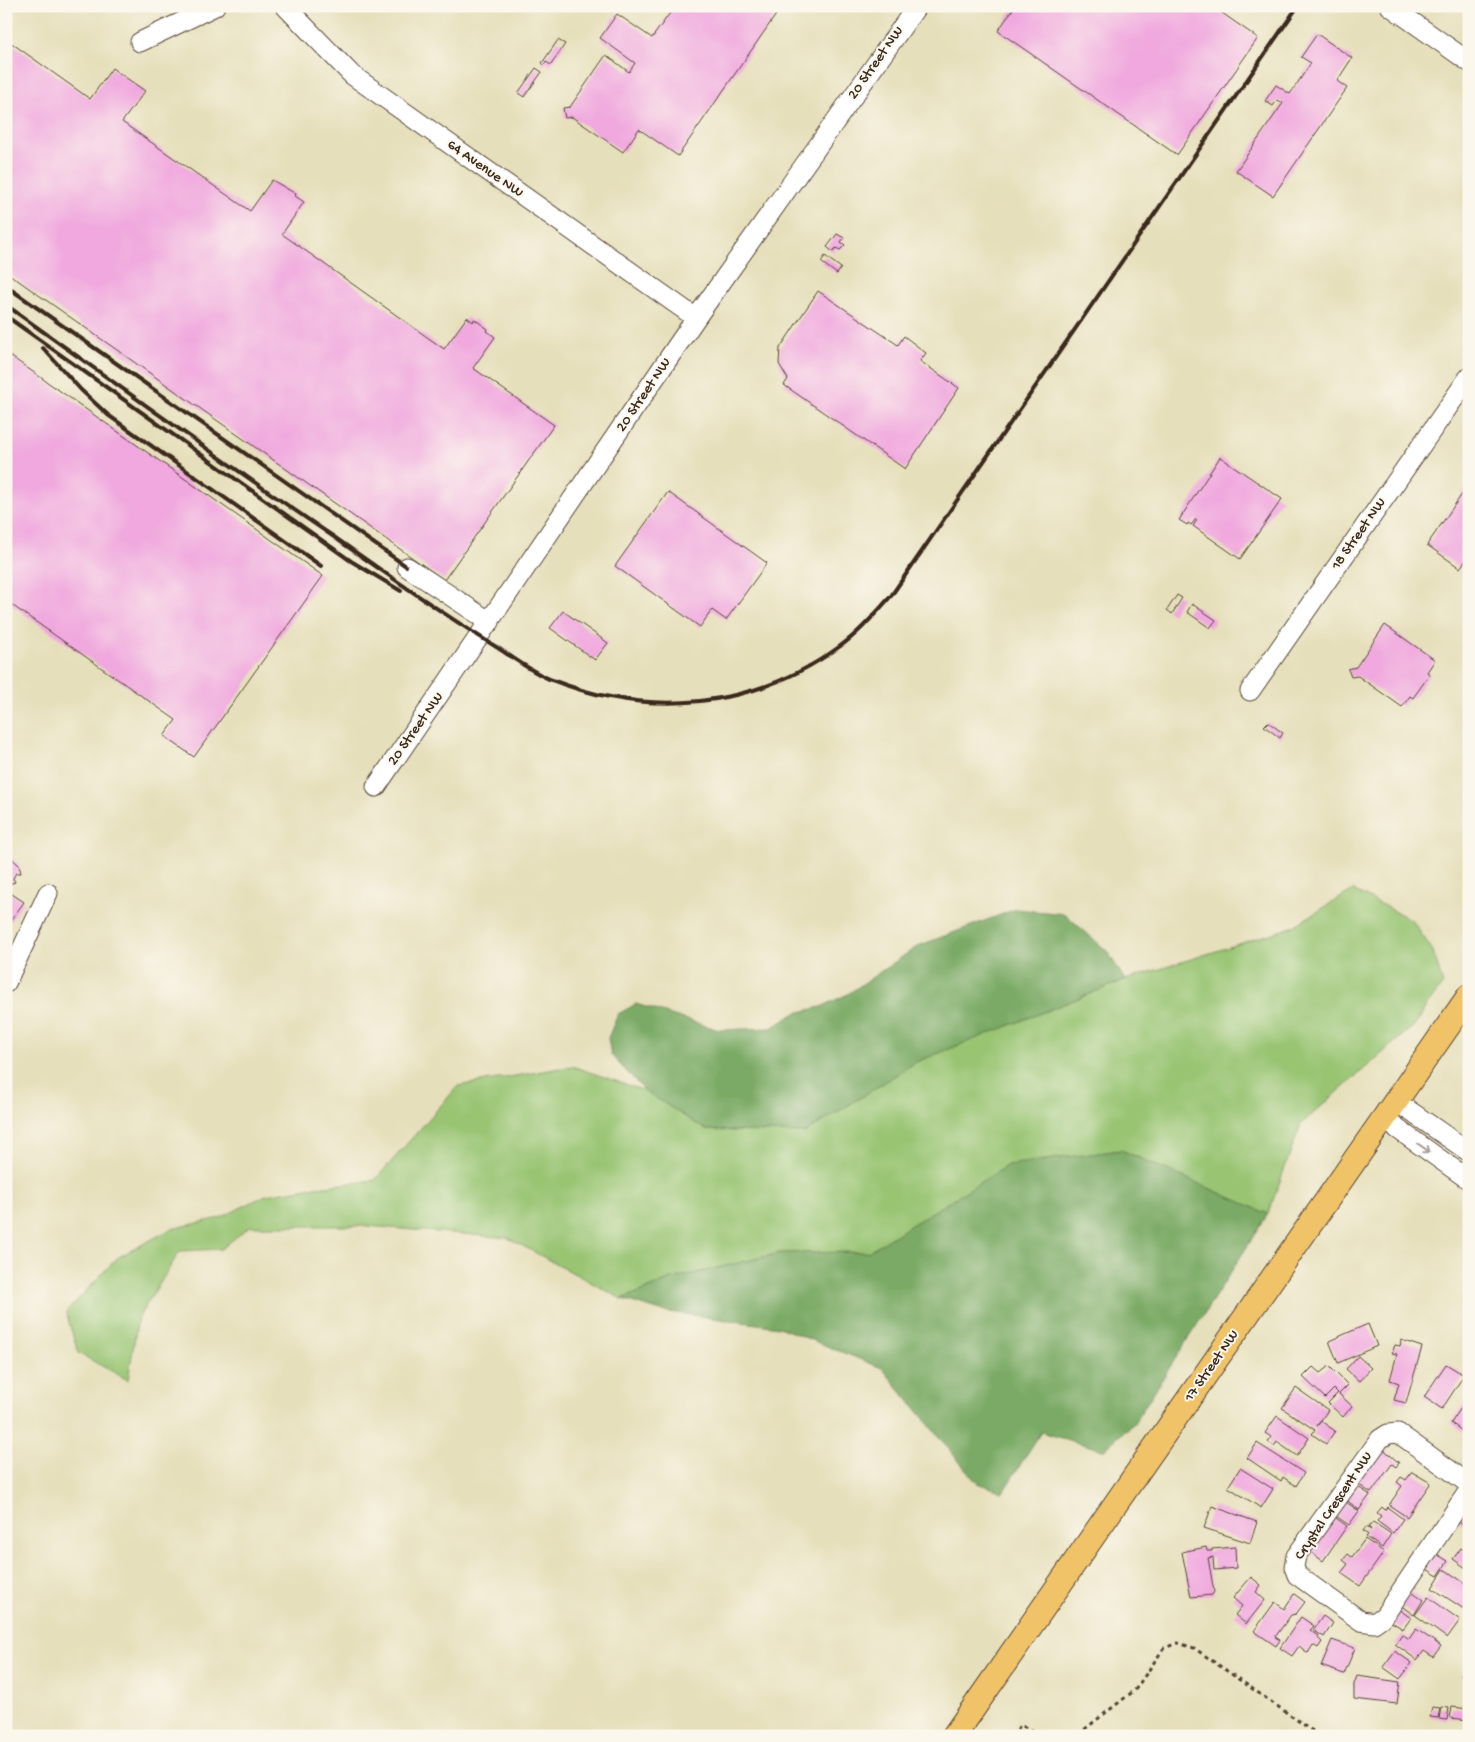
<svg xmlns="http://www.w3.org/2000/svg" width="1475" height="1742" font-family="'Gochi Hand',sans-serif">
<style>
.green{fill:#99c573;stroke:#6a7848}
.forest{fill:#7aaa65;stroke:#5a6a42}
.building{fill:#f0a8de}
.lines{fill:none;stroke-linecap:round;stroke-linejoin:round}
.minor-casing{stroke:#554536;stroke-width:21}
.major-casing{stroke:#554536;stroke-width:26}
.path{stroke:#554536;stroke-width:3;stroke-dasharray:4 4;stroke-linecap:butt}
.minor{stroke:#fff;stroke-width:19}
.major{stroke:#f0c369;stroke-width:24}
.rail{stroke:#3b2a1e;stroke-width:4}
.oneway{stroke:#a79f9a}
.labels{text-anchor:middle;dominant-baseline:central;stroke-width:4;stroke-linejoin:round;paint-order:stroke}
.street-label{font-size:15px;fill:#3b2a1e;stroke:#fbf7ec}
</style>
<rect width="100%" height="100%" fill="#fbf7ec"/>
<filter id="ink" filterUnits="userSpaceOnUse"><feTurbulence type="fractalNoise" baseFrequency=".02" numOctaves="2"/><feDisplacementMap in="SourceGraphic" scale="10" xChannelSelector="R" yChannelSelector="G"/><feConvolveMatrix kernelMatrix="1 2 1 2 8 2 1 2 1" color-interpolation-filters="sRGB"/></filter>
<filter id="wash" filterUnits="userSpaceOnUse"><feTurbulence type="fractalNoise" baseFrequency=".0096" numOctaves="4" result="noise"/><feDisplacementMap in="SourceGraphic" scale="20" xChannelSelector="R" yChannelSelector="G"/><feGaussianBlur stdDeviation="1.12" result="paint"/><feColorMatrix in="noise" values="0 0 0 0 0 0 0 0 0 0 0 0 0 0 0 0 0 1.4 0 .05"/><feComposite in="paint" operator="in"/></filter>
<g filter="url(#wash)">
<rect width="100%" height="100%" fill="#e6dfbb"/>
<path class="green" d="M 1353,890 L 1412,920 L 1433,951 L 1443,984 L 1425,1008 L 1417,1023 L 1301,1124 L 1268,1214 L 1121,1150 L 1008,1165 L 868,1252 L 780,1253 L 671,1279 L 622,1299 L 508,1238 L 367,1226 L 250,1226 L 221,1249 L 180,1251 L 138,1318 L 128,1380 L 78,1353 L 66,1312 L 117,1258 L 171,1229 L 220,1218 L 266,1195 L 308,1188 L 375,1180 L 458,1086 L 572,1066 L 645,1091 L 706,1130 L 805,1133 L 916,1062 L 1125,980 L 1292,927 Z"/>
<path class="forest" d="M 1016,909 L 1065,914 L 1107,951 L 1125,980 L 916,1062 L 805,1133 L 706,1130 L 645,1091 L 611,1055 L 608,1038 L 618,1014 L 636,1004 L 719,1030 L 771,1028 L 796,1013 L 821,1007 L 848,994 L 918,946 Z
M 1121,1150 L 1268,1214 L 1134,1423 L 1103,1450 L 1041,1432 L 1003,1492 L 977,1483 L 882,1368 L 779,1327 L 661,1311 L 622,1299 L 671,1279 L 780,1253 L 868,1252 L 1008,1165 Z"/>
<g id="blocks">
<path class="building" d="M 675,6 L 782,6 L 678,156 L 639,129 L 623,152 L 572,117 L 565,118 L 563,108 L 570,107 L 606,55 L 629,72 L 635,63 L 600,38 L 617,14 L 652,38 Z
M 1015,6 L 1212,6 L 1258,38 L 1177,155 L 998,31 Z
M 1317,34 L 1352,58 L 1337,81 L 1347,88 L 1273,196 L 1236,171 L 1283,103 L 1277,100 L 1273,106 L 1265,101 L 1276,85 L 1290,94 L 1311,63 L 1301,57 Z
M 558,40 L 565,44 L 551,65 L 546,62 L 544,65 L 542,63 Z
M 10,42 L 90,99 L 112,68 L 145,91 L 122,122 L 250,211 L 272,180 L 296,194 L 295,196 L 304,202 L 282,234 L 444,349 L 467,317 L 473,322 L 474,319 L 488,329 L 487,331 L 495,337 L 473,368 L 554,425 L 444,580 L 6,272 L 6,47 Z
M 536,68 L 542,72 L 524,97 L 518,93 Z
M 837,234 L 844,238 L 841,242 L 845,245 L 840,250 L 836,248 L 833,252 L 827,247 Z
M 825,256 L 841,268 L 837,274 L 821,262 Z
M 818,291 L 898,345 L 904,336 L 926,353 L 920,361 L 959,388 L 905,469 L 784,385 L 788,379 L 779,364 L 780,348 Z
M 6,353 L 323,576 L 194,757 L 164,736 L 176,720 L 6,601 Z
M 1220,457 L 1282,499 L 1240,559 L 1193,526 L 1197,520 L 1196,519 L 1191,525 L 1188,523 L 1187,525 L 1179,520 Z
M 1469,484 L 1469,556 L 1460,568 L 1427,545 Z
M 668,492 L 767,563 L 726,620 L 712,610 L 700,627 L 615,566 Z
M 1177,595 L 1182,598 L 1172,614 L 1167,610 Z
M 1192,604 L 1216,620 L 1210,628 L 1187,612 Z
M 563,611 L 608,643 L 595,660 L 550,628 Z
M 1385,625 L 1435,660 L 1427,672 L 1430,674 L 1413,698 L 1410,696 L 1402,707 L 1358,676 L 1351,677 L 1348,669 L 1356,667 Z
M 1268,722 L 1283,733 L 1280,738 L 1264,726 Z
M 6,853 L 19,865 L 21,873 L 16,873 L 13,878 L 15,882 L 6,885 Z
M 6,890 L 24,902 L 6,927 Z
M 1368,1324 L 1377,1346 L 1338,1363 L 1329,1341 Z
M 1401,1340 L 1422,1347 L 1406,1403 L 1394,1400 L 1399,1383 L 1390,1380 L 1397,1354 L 1392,1353 L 1395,1345 L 1400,1346 Z
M 1358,1356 L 1371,1368 L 1359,1381 L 1346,1369 Z
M 1446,1364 L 1464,1375 L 1442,1409 L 1424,1397 Z
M 1329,1366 L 1348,1385 L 1339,1394 L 1352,1406 L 1343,1417 L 1328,1403 L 1338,1393 L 1334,1389 L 1325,1398 L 1303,1377 L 1313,1367 L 1320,1373 Z
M 1296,1388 L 1328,1410 L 1317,1426 L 1321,1421 L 1335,1431 L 1326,1444 L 1312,1434 L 1315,1430 L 1282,1408 Z
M 1469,1396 L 1469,1427 L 1465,1433 L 1451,1423 Z
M 1277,1416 L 1309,1438 L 1297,1456 L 1277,1442 L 1274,1446 L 1268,1442 L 1271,1437 L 1265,1433 Z
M 1257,1443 L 1304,1473 L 1296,1486 L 1283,1477 L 1281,1481 L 1247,1458 Z
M 1380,1446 L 1399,1463 L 1396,1467 L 1392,1464 L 1371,1493 L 1352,1480 Z
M 1240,1468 L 1273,1489 L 1261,1508 L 1228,1487 Z
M 1412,1472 L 1429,1482 L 1430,1484 L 1407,1517 L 1389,1505 L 1402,1486 L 1397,1482 L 1401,1477 L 1406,1480 Z
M 1354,1484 L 1370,1495 L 1359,1510 L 1344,1498 Z
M 1343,1500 L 1359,1511 L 1349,1525 L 1333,1514 Z
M 1469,1505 L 1469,1529 L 1456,1520 Z
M 1212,1506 L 1257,1522 L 1250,1543 L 1204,1528 Z
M 1382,1507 L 1385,1510 L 1387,1507 L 1403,1519 L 1393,1533 L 1377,1521 L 1381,1516 L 1377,1513 Z
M 1329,1513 L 1347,1526 L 1323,1561 L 1305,1548 Z
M 1373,1522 L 1391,1534 L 1382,1548 L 1366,1537 L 1368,1535 L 1363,1531 L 1366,1527 L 1371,1530 L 1369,1527 Z
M 1365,1539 L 1384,1552 L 1360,1586 L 1341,1573 L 1348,1564 L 1343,1560 L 1348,1554 L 1352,1557 Z
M 1206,1547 L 1207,1551 L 1212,1551 L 1212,1549 L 1235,1547 L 1236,1568 L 1214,1570 L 1213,1557 L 1208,1558 L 1214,1592 L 1212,1595 L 1191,1597 L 1182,1552 Z
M 1461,1548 L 1469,1554 L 1469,1570 L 1453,1559 Z
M 1435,1553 L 1448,1561 L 1438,1576 L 1425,1568 Z
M 1444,1569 L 1469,1586 L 1467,1611 L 1432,1588 Z
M 1251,1577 L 1261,1585 L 1256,1592 L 1265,1600 L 1246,1624 L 1235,1615 L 1242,1606 L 1233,1598 Z
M 1410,1591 L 1423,1600 L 1414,1615 L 1400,1605 Z
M 1294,1594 L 1305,1602 L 1296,1614 L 1291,1615 L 1275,1637 L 1280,1640 L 1276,1646 L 1254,1631 L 1275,1602 L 1284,1609 Z
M 1428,1597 L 1460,1620 L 1447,1638 L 1415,1615 Z
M 1398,1609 L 1411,1618 L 1403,1629 L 1390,1621 Z
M 1323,1616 L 1333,1623 L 1324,1637 L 1313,1630 Z
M 1301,1617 L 1314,1626 L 1310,1630 L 1319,1636 L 1318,1638 L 1322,1642 L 1318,1648 L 1313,1645 L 1308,1653 L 1299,1646 L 1292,1656 L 1280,1648 Z
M 1416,1629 L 1441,1646 L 1433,1657 L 1424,1651 L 1417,1660 L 1395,1644 L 1402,1634 L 1409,1639 Z
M 1332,1640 L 1355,1648 L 1344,1674 L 1321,1666 Z
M 1395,1651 L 1412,1663 L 1400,1679 L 1383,1667 Z
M 1469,1663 L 1469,1681 L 1461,1675 Z
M 1357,1676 L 1400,1682 L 1397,1704 L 1354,1699 L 1354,1684 Z
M 1432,1707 L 1440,1708 L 1438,1718 L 1430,1717 Z
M 1441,1707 L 1449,1708 L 1447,1720 L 1439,1719 Z
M 1452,1707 L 1469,1709 L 1469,1720 L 1450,1718 Z"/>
</g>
</g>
<g filter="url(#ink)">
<use href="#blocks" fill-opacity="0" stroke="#554536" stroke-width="1"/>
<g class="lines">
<defs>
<path id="minor" d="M 285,6 L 352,75 L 696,318
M 1390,6 L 1469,62
M 140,42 L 215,6
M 407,567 L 490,622
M 1250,691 L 1469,377
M 376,787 L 696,318 L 917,6
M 6,983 L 48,893
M 1397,1102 L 1469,1152
M 1385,1120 L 1469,1180
M 1469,1484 L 1398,1433 L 1388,1434 L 1380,1439 L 1296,1556 L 1294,1567 L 1297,1575 L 1361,1621 L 1374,1623 L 1384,1616 L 1469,1490"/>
<path id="major" d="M 954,1736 L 1469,996"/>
</defs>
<use href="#minor" class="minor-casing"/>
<use href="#major" class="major-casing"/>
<path class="path" d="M 1013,1736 L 1020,1725 L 1046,1736
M 1070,1736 L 1081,1732 L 1135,1690 L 1164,1648 L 1178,1643 L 1194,1648 L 1320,1736"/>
<use href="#minor" class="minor"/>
<use href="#major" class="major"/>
<path class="rail" d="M 6,286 L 406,566
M 6,305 C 115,383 223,462 334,537 C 388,575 442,614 498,648 C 515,659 533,673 552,680 C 649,718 754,709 839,647 C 859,633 875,614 891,596 L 1298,6
M 6,316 L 351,561 L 401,591
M 43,348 L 81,390 L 108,415 L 321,566"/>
</g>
<defs><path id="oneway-shaft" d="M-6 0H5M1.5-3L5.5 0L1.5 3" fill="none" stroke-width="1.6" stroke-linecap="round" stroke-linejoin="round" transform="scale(1.25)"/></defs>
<use class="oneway" href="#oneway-shaft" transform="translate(1424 1148) rotate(36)"/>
</g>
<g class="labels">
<g class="street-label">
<text transform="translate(876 63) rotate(-55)">20 Street NW</text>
<text transform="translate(485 169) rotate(35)">64 Avenue NW</text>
<text transform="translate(644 395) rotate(-56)">20 Street NW</text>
<text transform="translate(1359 534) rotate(-55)">18 Street NW</text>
<text transform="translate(416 729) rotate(-55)">20 Street NW</text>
<text transform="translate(1212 1366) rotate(-55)">17 Street NW</text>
<text transform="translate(1334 1506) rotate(-56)">Crystal Crescent NW</text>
</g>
</g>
<rect width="1475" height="1742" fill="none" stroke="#fbf7ec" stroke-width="25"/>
</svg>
